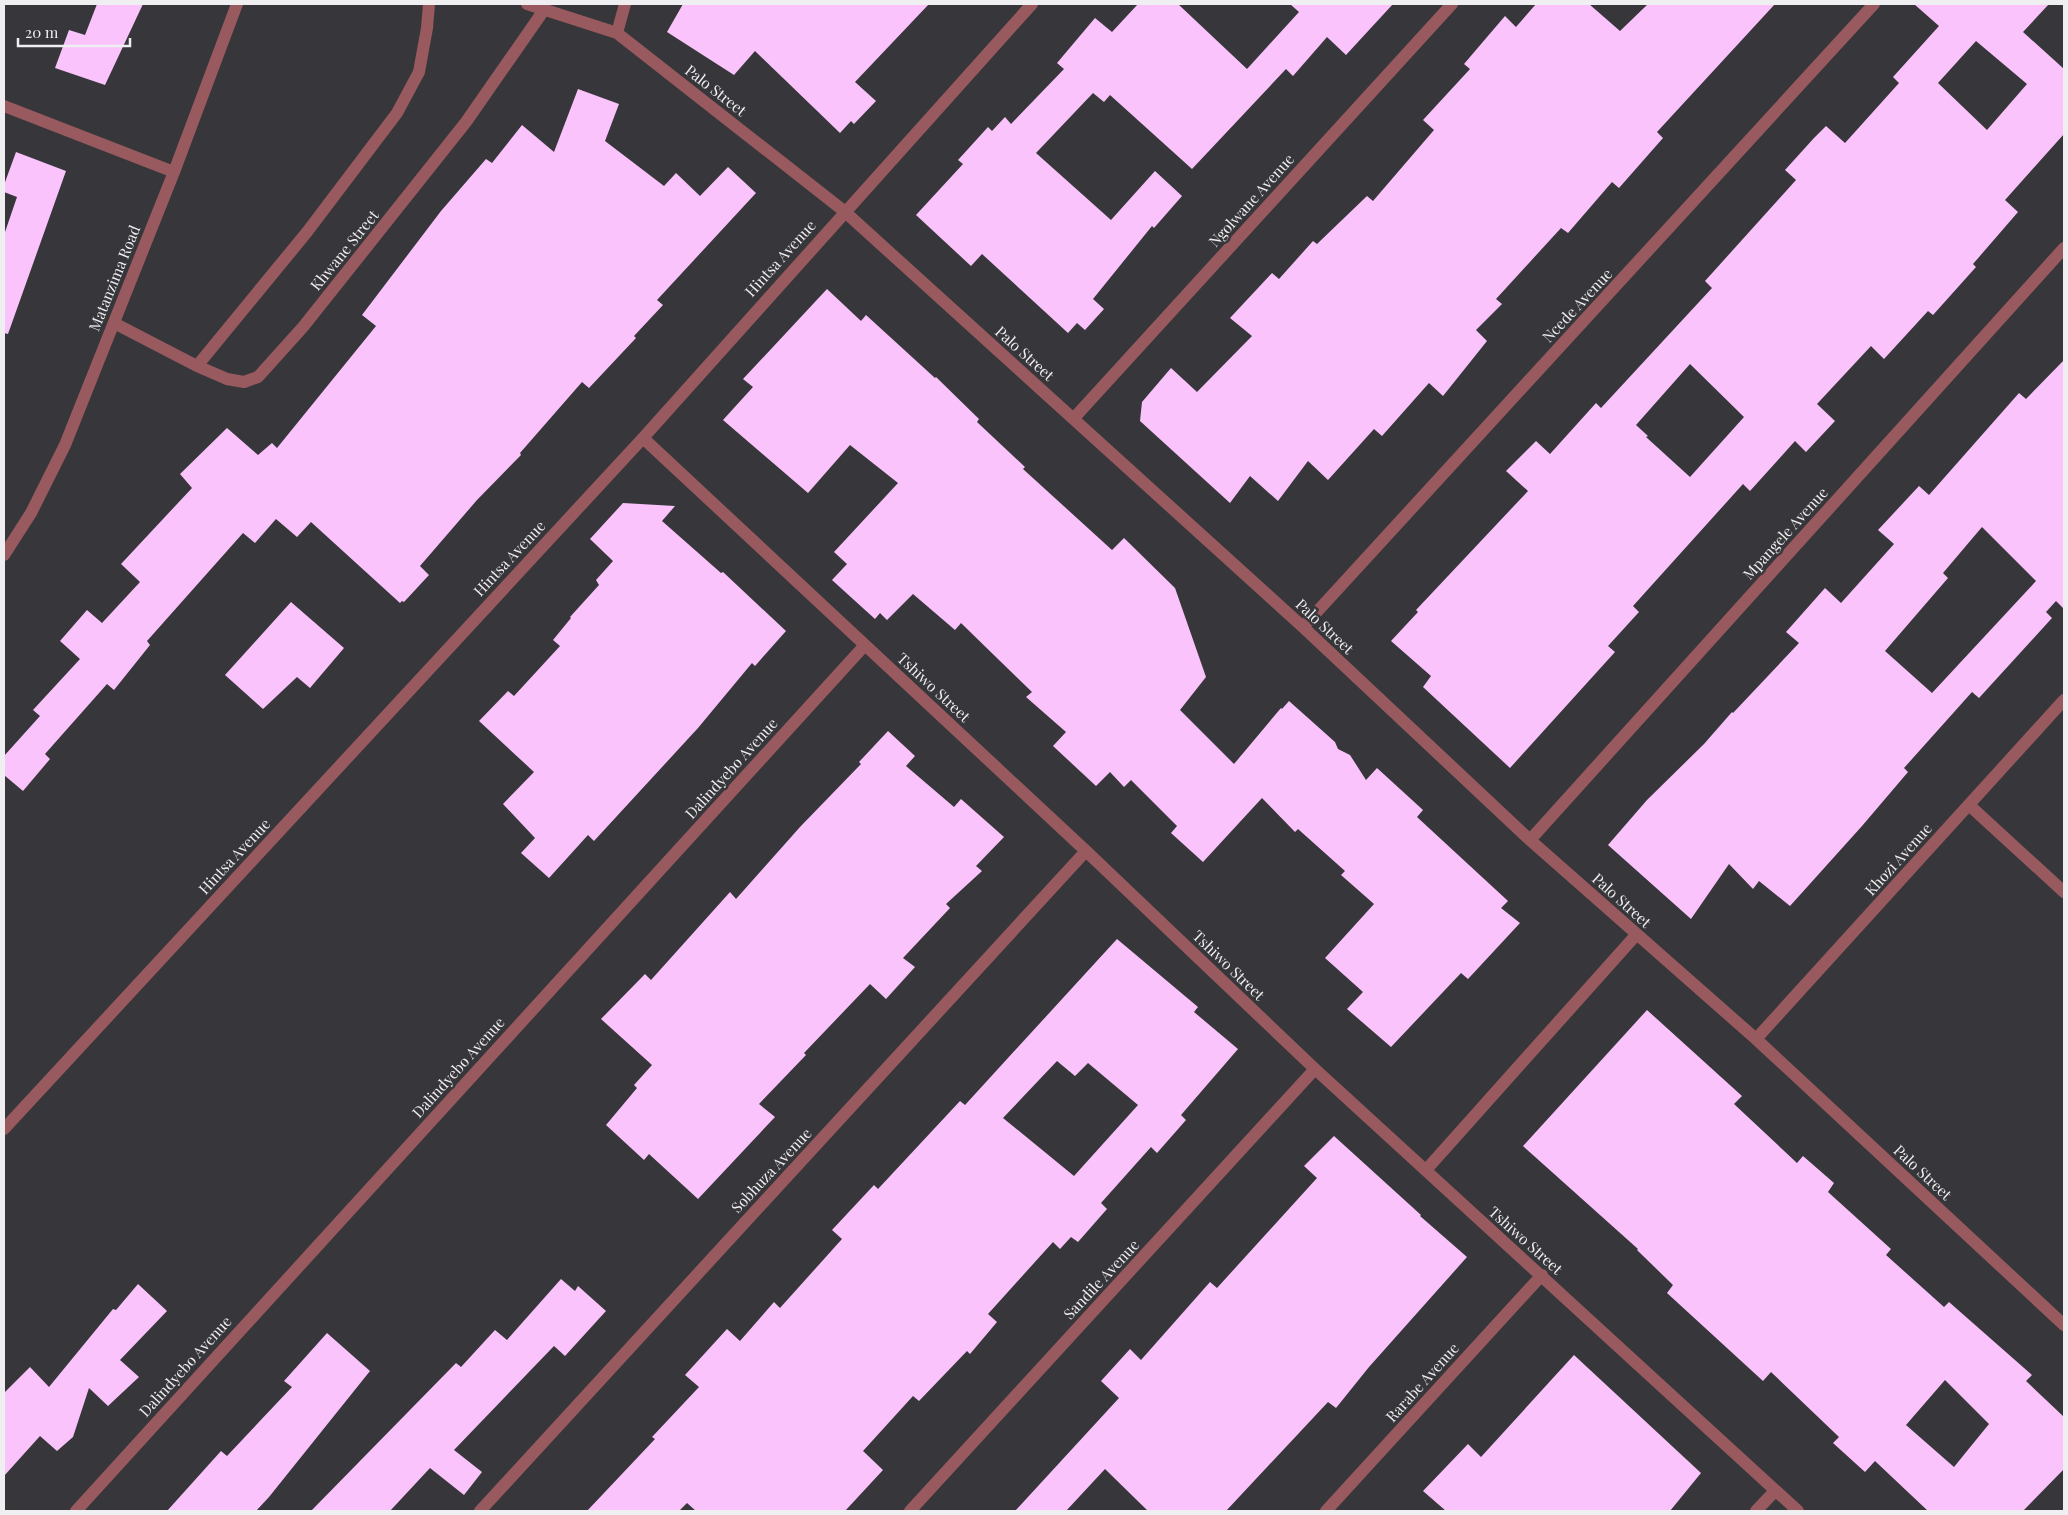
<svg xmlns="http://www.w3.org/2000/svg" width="2068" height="1515" font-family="'Playfair Display',serif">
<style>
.building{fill:#fac3fb;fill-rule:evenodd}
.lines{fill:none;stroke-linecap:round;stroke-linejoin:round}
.minor{stroke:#985a5e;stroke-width:12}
.labels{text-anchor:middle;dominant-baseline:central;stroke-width:5;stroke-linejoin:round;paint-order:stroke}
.street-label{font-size:15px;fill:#efeff2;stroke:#37373b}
</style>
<rect width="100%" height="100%" fill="#37373b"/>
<path class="building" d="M 97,4 L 143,4 L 105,85 L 55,68 L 69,30 L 85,35 Z
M 683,4 L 929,4 L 855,82 L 876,101 L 854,124 L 851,121 L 840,133 L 755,51 L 734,75 L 667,32 Z
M 1138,4 L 1178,4 L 1247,69 L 1299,12 L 1290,4 L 1393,4 L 1346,55 L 1327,37 L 1293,76 L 1286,69 L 1192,169 L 1110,95 L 1104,102 L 1093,93 L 1036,153 L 1111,220 L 1155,171 L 1182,196 L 1154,228 L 1152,226 L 1093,299 L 1104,309 L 1085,330 L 1077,323 L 1068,333 L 982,254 L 971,266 L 916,215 L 963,164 L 958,160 L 988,127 L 992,131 L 1005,117 L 1011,124 L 1064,69 L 1057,63 L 1095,18 L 1112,32 Z
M 1536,4 L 1589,4 L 1620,31 L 1648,4 L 1775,4 L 1657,132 L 1663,138 L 1619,188 L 1612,182 L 1568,233 L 1561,228 L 1496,299 L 1502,304 L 1476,330 L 1487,341 L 1443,396 L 1429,383 L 1382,436 L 1374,429 L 1328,480 L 1308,461 L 1278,501 L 1250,476 L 1230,503 L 1140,421 L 1142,402 L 1171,368 L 1197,392 L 1252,336 L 1230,318 L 1272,273 L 1279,279 L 1313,241 L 1317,244 L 1367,196 L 1373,201 L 1434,130 L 1423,120 L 1470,69 L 1464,64 L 1505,16 L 1516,27 Z
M 1914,4 L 2049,4 L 2023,32 L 2064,69 L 2064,134 L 2005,200 L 2018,212 L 1973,264 L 1976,267 L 1933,315 L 1928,311 L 1884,359 L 1871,346 L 1817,404 L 1835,421 L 1806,452 L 1795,441 L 1750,491 L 1743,484 L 1633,606 L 1639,612 L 1608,646 L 1615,652 L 1510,768 L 1423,687 L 1431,676 L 1391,641 L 1418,612 L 1416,610 L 1528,491 L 1506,471 L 1536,441 L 1550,454 L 1596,403 L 1601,408 L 1712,288 L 1705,281 L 1796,180 L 1785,170 L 1814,138 L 1826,126 L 1845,143 L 1899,83 L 1893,77 L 1939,26 ZM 1976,41 L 2027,84 L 1987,130 L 1938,83 ZM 1690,364 L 1744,417 L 1690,477 L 1646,437 L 1648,436 L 1636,425 Z
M 578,89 L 619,104 L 605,141 L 664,186 L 676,173 L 700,196 L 728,167 L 756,193 L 657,300 L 663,305 L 634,336 L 636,338 L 589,388 L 582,382 L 520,453 L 521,455 L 477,500 L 420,566 L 429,575 L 404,602 L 402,601 L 400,603 L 311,522 L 297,537 L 276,519 L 255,543 L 243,533 L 147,641 L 150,645 L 114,690 L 107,684 L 45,754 L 50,759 L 23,791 L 4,775 L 4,756 L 40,716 L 33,710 L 80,659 L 60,641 L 87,610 L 102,623 L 140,582 L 121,564 L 192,488 L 180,474 L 227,428 L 258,455 L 272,443 L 277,448 L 376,326 L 362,315 L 441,211 L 486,159 L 492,163 L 522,125 L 554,152 Z
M 16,152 L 66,171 L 8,334 L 4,333 L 4,235 L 17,197 L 4,192 L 4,185 Z
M 827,289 L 861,321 L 866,315 L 935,378 L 936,377 L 979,419 L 977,422 L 1025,467 L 1023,469 L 1112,550 L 1124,538 L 1175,588 L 1206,677 L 1180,710 L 1234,764 L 1281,708 L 1282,709 L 1289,701 L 1335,742 L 1338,749 L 1350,755 L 1366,780 L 1377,768 L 1423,810 L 1417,817 L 1508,901 L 1501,908 L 1520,923 L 1468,979 L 1461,973 L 1391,1047 L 1347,1009 L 1363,992 L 1325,958 L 1374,904 L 1341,875 L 1345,871 L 1298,829 L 1295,832 L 1262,798 L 1203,862 L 1171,833 L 1177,826 L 1131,780 L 1124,787 L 1110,772 L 1096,786 L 1053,746 L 1066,732 L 1026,697 L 1032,692 L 961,623 L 955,630 L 913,594 L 887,620 L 880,613 L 875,619 L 832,580 L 847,564 L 834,552 L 898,483 L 850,445 L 808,493 L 723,420 L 753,387 L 743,379 Z
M 2064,360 L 2064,609 L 2056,601 L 2046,612 L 2052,618 L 1979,698 L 1972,692 L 1904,768 L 1908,772 L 1862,826 L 1790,906 L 1759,881 L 1753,889 L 1729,864 L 1691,919 L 1608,845 L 1647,800 L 1704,744 L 1732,712 L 1733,713 L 1799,643 L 1786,632 L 1825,588 L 1841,603 L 1894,544 L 1878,530 L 1919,486 L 1929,495 L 2019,393 L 2026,399 ZM 1982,527 L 2036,581 L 1932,693 L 1885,651 L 1948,578 L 1943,573 Z
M 623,503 L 675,506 L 662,521 L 721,573 L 723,572 L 786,631 L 755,666 L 752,663 L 698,728 L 594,841 L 588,835 L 549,878 L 521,853 L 535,838 L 503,804 L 534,772 L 479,721 L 508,691 L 514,696 L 560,646 L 553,640 L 571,618 L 570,617 L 599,585 L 596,580 L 613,561 L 590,539 Z
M 291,602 L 344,648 L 310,688 L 297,677 L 263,709 L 225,675 Z
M 888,731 L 915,756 L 906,766 L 954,807 L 961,799 L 1004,837 L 976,866 L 982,871 L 946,904 L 950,908 L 903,958 L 915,967 L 886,999 L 870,984 L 804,1053 L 806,1055 L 759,1104 L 775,1117 L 698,1199 L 649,1154 L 644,1160 L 606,1125 L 637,1088 L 634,1085 L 652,1065 L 601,1019 L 645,974 L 651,980 L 730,892 L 736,899 L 800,827 L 861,764 L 859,762 Z
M 1117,939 L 1198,1007 L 1194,1012 L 1238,1049 L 1181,1115 L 1186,1120 L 1157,1153 L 1151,1147 L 1101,1203 L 1107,1209 L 1078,1242 L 1071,1237 L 1060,1249 L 1053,1242 L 988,1314 L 997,1322 L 970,1354 L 967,1351 L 919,1401 L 913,1396 L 863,1451 L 883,1470 L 845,1511 L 696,1511 L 687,1503 L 679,1511 L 587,1511 L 655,1439 L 652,1437 L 699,1387 L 685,1375 L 727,1329 L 740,1341 L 774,1302 L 780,1308 L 842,1239 L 832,1230 L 874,1185 L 878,1189 L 960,1101 L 965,1105 ZM 1057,1061 L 1075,1076 L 1088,1063 L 1138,1105 L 1074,1176 L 1003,1118 Z
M 1647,1010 L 1742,1096 L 1734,1104 L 1797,1163 L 1803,1156 L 1834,1183 L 1828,1192 L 1891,1249 L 1886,1255 L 1944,1307 L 1949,1302 L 2032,1375 L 2026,1381 L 2064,1417 L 2064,1469 L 2023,1511 L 1928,1511 L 1875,1461 L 1865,1472 L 1833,1443 L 1839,1437 L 1771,1372 L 1763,1381 L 1667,1293 L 1673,1285 L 1637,1250 L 1638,1249 L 1523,1146 ZM 1945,1380 L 1989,1424 L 1954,1467 L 1906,1425 Z
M 1334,1136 L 1421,1215 L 1420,1216 L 1467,1257 L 1369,1367 L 1336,1408 L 1328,1402 L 1226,1511 L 1148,1511 L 1105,1469 L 1066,1511 L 1015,1511 L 1119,1398 L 1101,1381 L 1130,1349 L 1141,1360 L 1210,1282 L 1217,1288 L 1317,1178 L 1304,1166 Z
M 561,1279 L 575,1291 L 578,1286 L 606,1311 L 565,1356 L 554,1346 L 454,1450 L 482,1472 L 464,1495 L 430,1468 L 390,1511 L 311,1511 L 456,1363 L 461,1367 L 495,1330 L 507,1340 Z
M 138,1284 L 167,1311 L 120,1360 L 139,1377 L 108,1406 L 89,1388 L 73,1437 L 57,1451 L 40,1436 L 4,1476 L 4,1393 L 30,1367 L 49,1387 L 113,1309 L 116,1310 Z
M 327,1333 L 370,1371 L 269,1497 L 256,1511 L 167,1511 L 221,1451 L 227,1456 L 292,1387 L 284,1381 Z
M 1574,1355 L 1701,1473 L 1670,1511 L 1446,1511 L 1423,1491 L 1468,1444 L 1481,1457 Z"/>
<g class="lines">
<path class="minor" d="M 527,4 L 617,33 L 844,211 L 1303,627 L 1530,840 L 1756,1039 L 2064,1325
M 617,33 L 625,4
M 4,106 L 174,172
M 114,323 L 197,366 L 227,379 L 244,382 L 258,377 L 303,327 L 466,122 L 544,10
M 197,366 L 307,232 L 397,113 L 419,72 L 427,28 L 429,4
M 1074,418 L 1452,4
M 643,438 L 1086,851 L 1315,1069 L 1798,1511
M 4,555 L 31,513 L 65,445 L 174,172 L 237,4
M 1303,627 L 1874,4
M 1969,805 L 2064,892
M 1530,840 L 2064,248
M 1756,1039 L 2064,700
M 4,1129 L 643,438 L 1032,4
M 1426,1170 L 1636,935
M 76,1511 L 865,645
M 480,1511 L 1086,851
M 910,1511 L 1315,1069
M 1326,1511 L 1542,1275
M 1756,1511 L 1775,1491"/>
</g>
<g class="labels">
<g class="street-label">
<text transform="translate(716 90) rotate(38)">Palo Street</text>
<text transform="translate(1251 200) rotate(-48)">Ngolwane Avenue</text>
<text transform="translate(344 250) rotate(-51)">Khwane Street</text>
<text transform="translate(780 258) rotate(-48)">Hintsa Avenue</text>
<text transform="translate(114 278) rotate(-68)">Matanzima Road</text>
<text transform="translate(1577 305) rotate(-47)">Ncede Avenue</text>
<text transform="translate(1025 353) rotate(42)">Palo Street</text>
<text transform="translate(1785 533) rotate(-48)">Mpangele Avenue</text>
<text transform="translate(509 558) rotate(-47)">Hintsa Avenue</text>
<text transform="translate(1325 626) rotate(43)">Palo Street</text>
<text transform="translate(934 687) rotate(43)">Tshiwo Street</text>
<text transform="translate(731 768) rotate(-48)">Dalindyebo Avenue</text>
<text transform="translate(234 856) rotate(-47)">Hintsa Avenue</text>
<text transform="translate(1898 859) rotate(-48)">Khozi Avenue</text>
<text transform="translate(1622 900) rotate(42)">Palo Street</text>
<text transform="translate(1229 965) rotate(44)">Tshiwo Street</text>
<text transform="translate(458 1067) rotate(-48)">Dalindyebo Avenue</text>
<text transform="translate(771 1170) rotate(-47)">Sobhuza Avenue</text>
<text transform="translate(1923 1172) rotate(43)">Palo Street</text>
<text transform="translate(1526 1240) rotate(42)">Tshiwo Street</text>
<text transform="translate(1101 1279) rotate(-47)">Sandile Avenue</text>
<text transform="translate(185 1366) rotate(-48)">Dalindyebo Avenue</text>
<text transform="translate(1422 1382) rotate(-48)">Rarabe Avenue</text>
</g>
</g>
<rect width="2068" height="1515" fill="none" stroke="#efeff2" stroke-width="10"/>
<path d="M18 38v8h112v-8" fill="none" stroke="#efeff2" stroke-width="2.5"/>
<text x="25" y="38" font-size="15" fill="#efeff2" stroke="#37373b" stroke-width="4" paint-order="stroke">20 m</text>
</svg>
